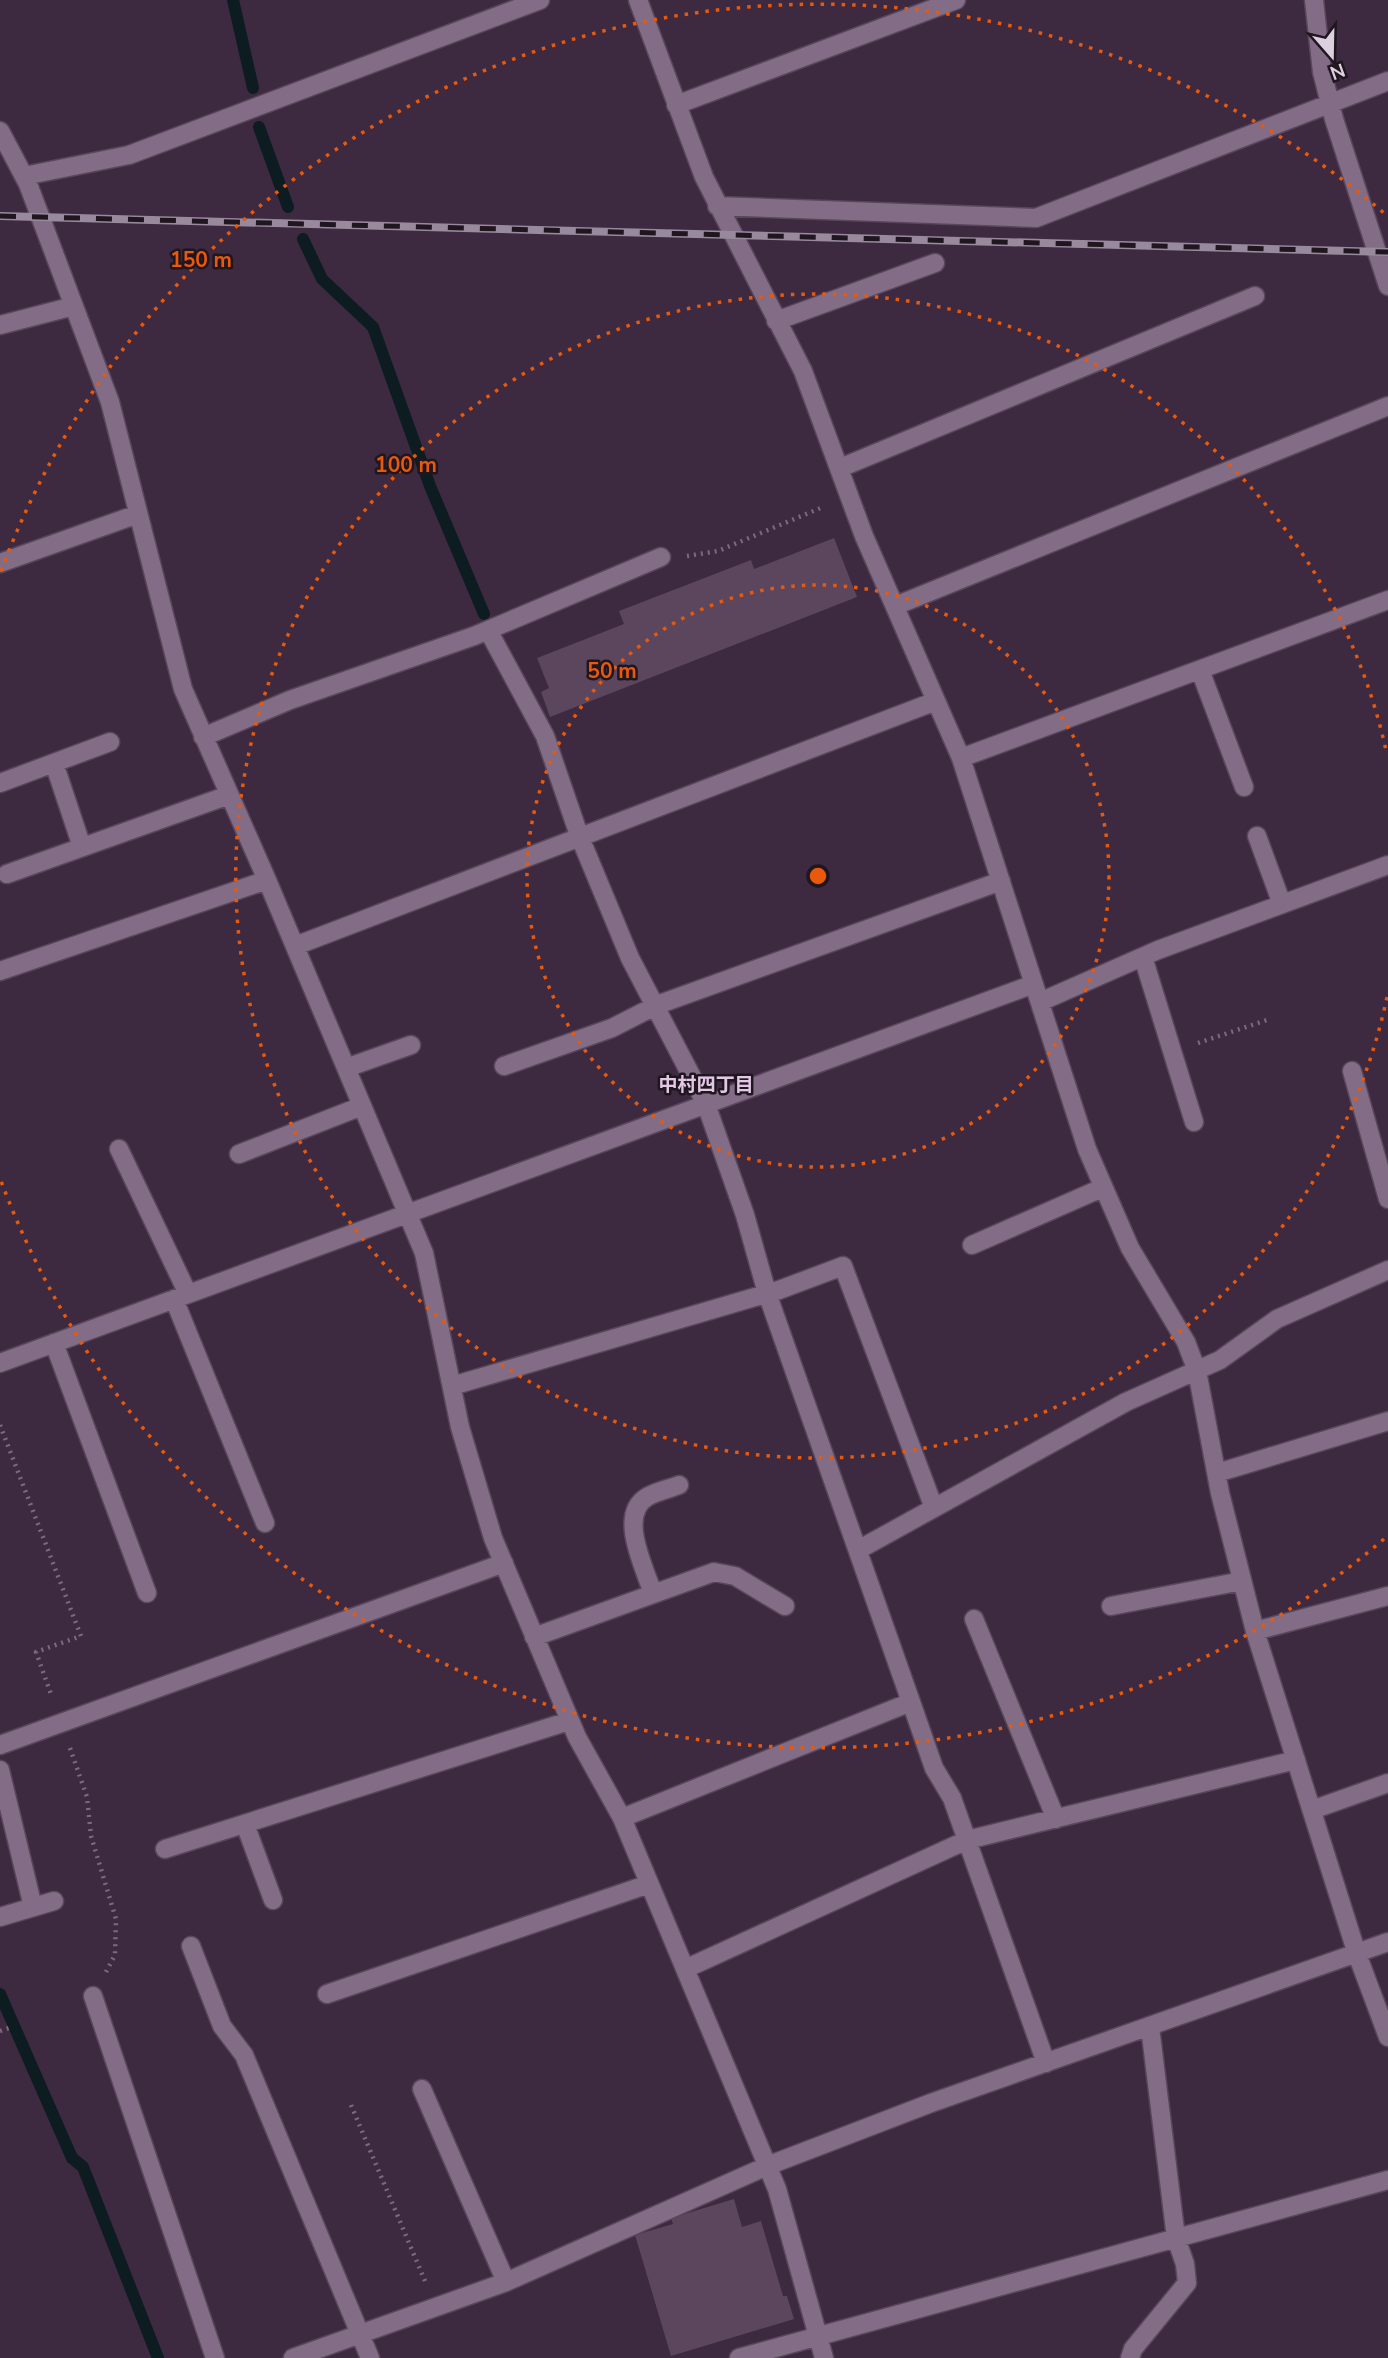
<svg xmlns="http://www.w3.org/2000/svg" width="1388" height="2358" font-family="'Nunito Sans','Noto Sans JP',sans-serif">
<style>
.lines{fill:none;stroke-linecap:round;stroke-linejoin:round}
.stream{stroke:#0c1c20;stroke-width:12}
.building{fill:#5b465e}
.street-casing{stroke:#58465a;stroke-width:21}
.path{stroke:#7b6a7e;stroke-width:4.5;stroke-dasharray:2 5;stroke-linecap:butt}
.street{stroke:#836c86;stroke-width:18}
.rail-casing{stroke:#99899c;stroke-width:8}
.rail{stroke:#1f1620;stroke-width:5;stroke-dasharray:16;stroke-linecap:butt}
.ring{fill:none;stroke:#e8590c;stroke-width:3.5;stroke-dasharray:3.5 7}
.labels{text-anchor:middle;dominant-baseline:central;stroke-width:5;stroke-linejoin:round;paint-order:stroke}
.neighbourhood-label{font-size:19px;font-weight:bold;fill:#e2c8e5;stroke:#1f1620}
.centre{fill:#e8590c;stroke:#1f1620;stroke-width:3.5}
.ring-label{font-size:21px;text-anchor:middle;font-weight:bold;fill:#e8590c;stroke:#1f1620;stroke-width:5;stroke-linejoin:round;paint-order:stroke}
</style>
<rect width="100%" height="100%" fill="#3d2940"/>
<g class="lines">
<path class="stream" d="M 233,0 L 253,88
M 259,127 L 288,207
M 303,239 L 322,279 L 373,327 L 430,486 L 484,614
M 0,1994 L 72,2158 L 83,2167 L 158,2358"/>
</g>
<path class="building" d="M 834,538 L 857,597 L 550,717 L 541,692 L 549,688 L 537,658 L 624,624 L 619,611 L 751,560 L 754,569 Z
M 734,2199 L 742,2227 L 761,2221 L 783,2296 L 787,2296 L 794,2319 L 671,2356 L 635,2235 L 673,2224 L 671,2218 Z"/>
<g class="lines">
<defs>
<path id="street" d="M 638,0 L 704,177 L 803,371 L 864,536 L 961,758 L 1087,1149 L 1130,1248 L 1186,1342 L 1197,1371 L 1220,1493 L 1255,1631 L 1357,1954 L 1388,2037
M 1314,0 L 1322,72 L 1334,119 L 1388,286
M 676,105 L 956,0
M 0,131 L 28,184 L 110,402 L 183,689 L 267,880 L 424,1253 L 460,1427 L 493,1538 L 577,1737 L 622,1818 L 777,2189 L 824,2358
M 24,176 L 129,155 L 540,0
M 717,206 L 1036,218 L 1388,81
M 776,321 L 935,263
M 0,325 L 74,306
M 840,468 L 1255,296
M 0,563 L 138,514
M 895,606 L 1388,406
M 488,630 L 545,736 L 579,835 L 630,958 L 706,1104 L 745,1215 L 767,1293 L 911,1702 L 934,1768 L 952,1798 L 1046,2063
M 1200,670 L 1244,787
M 203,737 L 290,700 L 474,636 L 661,557
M 961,758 L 1388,600
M 54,763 L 82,847
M 0,783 L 110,742
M 1257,836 L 1282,904
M 7,874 L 229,795
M 295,946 L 936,701
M 1143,957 L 1194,1122
M 0,971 L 267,880
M 1040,1002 L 1158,950 L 1388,865
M 504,1066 L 612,1028 L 657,1005 L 1001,881
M 346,1068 L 411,1045
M 1352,1071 L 1388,1199
M 119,1149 L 188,1294
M 239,1154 L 362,1106
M 972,1245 L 1102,1188
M 174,1299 L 265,1523
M 54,1343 L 147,1593
M 0,1363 L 1034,984
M 452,1386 L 779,1290 L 843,1266 L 934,1508
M 1217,1473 L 1388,1421
M 858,1550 L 1126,1402 L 1220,1360 L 1277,1319 L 1388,1270
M 653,1594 C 645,1568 617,1515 647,1497 C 657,1491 669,1489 679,1485
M 1111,1606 L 1242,1581
M 974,1619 L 1056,1819
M 1255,1631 L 1388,1596
M 534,1637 L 714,1572 L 735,1576 L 785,1606
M 0,1745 L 504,1563
M 0,1770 L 33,1907
M 1312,1810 L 1388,1783
M 622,1818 L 911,1702
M 245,1824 L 273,1900
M 165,1849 L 569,1721
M 0,1917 L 54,1901
M 191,1946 L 222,2026 L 244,2055 L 370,2358
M 685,1969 L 967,1840 L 1296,1760
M 327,1994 L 649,1884
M 93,1996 L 215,2358
M 422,2089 L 506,2282
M 293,2358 L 506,2282 L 767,2166 L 931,2103 L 1388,1942
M 739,2358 L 1388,2180
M 1130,2358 L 1133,2349 L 1187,2283 L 1185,2264 L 1176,2238 L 1150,2027"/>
</defs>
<use href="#street" class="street-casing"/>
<path class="path" d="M 687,556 L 718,551 L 823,507
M 1198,1043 L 1270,1019
M 0,1425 L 81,1636 L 36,1652 L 52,1697
M 70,1748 L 87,1797 L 91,1836 L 116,1919 L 115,1955 L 106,1972
M 0,2031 L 9,2028
M 351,2105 L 425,2281"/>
<use href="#street" class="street"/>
<defs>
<path id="rail" d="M 0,216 L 1388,252"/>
</defs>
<use href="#rail" class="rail-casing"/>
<use href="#rail" class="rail"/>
</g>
<g class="ring">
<circle cx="818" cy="876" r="291"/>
<path d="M1387 997A582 582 0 1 1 1387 755"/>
<path d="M1384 1539A872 872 0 0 1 1 1181M1 571A872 872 0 0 1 1384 213"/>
</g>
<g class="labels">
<g class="neighbourhood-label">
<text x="706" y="1085">中村四丁目</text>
</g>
</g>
<circle cx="818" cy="876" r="10" class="centre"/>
<g class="ring-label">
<text x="201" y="267">150 m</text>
<text x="406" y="472">100 m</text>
<text x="612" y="678">50 m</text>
</g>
<g transform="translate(1332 56) rotate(160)" stroke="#1f1620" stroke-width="5" paint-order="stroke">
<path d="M0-5L12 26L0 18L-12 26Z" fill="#dccfde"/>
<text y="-10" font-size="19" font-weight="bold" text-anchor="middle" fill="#dccfde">N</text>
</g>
</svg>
